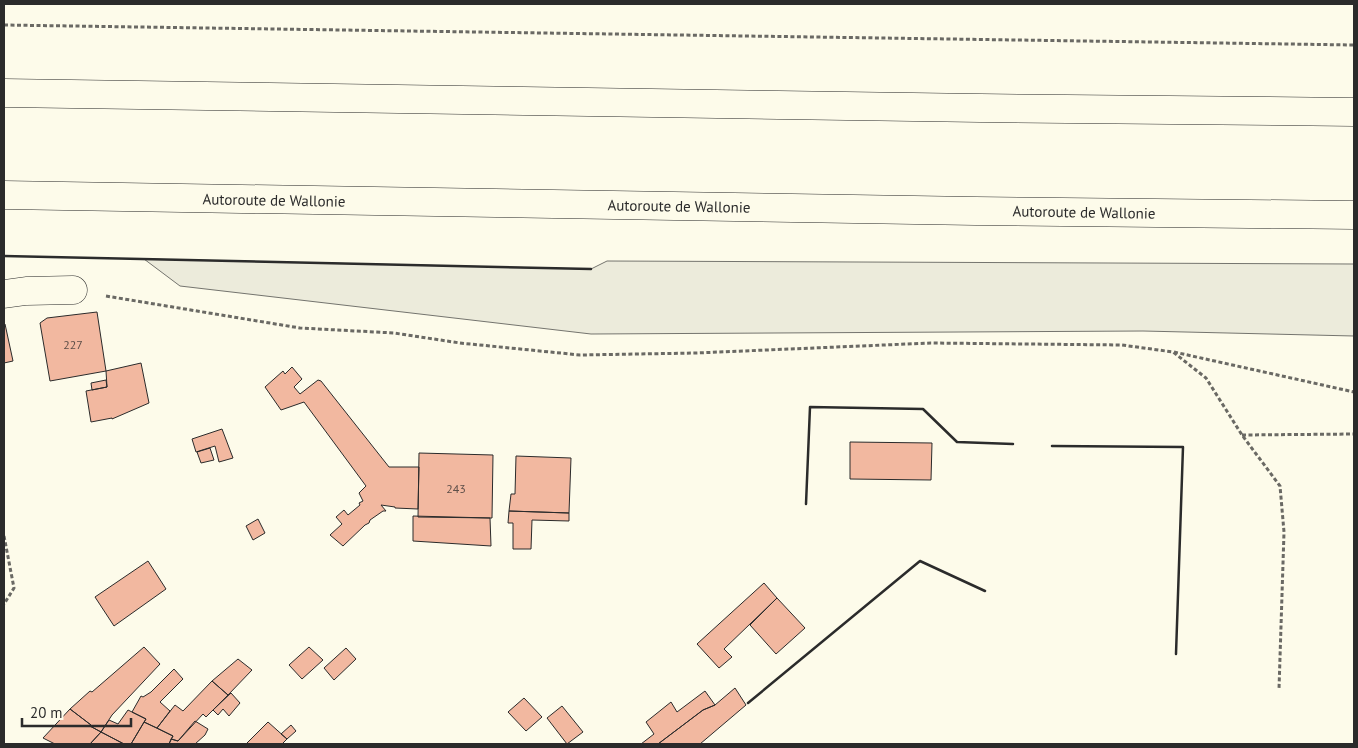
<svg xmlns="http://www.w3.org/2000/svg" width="1358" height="748" font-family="'PT Sans',sans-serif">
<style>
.green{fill:#ecebdb;stroke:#74746e}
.building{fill:#f2b8a0;stroke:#2b2b2b}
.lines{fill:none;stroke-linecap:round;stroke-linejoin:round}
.street-casing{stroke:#2b2b2b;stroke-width:29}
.highway-casing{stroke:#2b2b2b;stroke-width:29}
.path{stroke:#6a6964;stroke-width:3;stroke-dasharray:4 2.5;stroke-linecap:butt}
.street{stroke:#fdfbea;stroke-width:28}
.highway{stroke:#fdfbea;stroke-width:28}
.wall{stroke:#2b2b2b;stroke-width:2.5}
.labels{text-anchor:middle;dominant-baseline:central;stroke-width:4;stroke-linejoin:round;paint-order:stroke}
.number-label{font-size:12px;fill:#5d4e48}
.street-label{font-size:15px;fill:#2b2b2b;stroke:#fdfbea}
</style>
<rect width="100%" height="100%" fill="#fdfbea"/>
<path class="green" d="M 144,259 L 591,269 L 607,261 L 1354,264 L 1354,336 L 1143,331 L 591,334 L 180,286 Z"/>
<path class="building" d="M 97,312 L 106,371 L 50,381 L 40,323 L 47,318 Z
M 4,324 L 5,324 L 13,361 L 4,363 Z
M 141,363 L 149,403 L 112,419 L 112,418 L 91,422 L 86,391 L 107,387 L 106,371 Z
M 292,367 L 302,379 L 294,387 L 300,394 L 318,380 L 321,381 L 389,467 L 419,467 L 418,509 L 395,508 L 395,507 L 381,505 L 386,511 L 383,511 L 370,520 L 369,523 L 365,525 L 343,546 L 330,535 L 342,524 L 336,517 L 344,510 L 348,515 L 360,505 L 359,503 L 363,501 L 359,493 L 366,486 L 304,402 L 281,410 L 265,387 L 283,371 L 285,374 Z
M 106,380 L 107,387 L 92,390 L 91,383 Z
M 222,429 L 233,458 L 219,462 L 215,446 L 196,452 L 192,439 Z
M 850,442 L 932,443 L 931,480 L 850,479 Z
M 210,448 L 214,460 L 201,463 L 197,452 Z
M 419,453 L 493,455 L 492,518 L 418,517 Z
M 516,456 L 571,458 L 569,513 L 509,511 L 511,494 L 515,494 Z
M 509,511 L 569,513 L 569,521 L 532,520 L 531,549 L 513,549 L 513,523 L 508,523 Z
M 413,516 L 490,518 L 491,546 L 413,541 Z
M 258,519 L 265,533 L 253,540 L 246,526 Z
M 148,561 L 166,589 L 114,626 L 95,597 Z
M 764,583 L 777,598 L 724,649 L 732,657 L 719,668 L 697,644 Z
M 777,598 L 805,628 L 776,654 L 750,625 Z
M 144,647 L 160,664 L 112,715 L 101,732 L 90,726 L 91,725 L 70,709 L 90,691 L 92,692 Z
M 309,647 L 323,660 L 302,679 L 289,665 Z
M 346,648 L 356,659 L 334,680 L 324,668 Z
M 238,659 L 252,670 L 228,695 L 212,681 Z
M 174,669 L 183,679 L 160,702 L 170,711 L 157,728 L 144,722 L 146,719 L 132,712 L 141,696 L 143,697 L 151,692 Z
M 212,681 L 228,695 L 206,717 L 203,714 L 178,741 L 171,739 L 173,736 L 157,728 L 175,705 L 183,711 Z
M 735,688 L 746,705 L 700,744 L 658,744 L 703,710 L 715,705 Z
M 705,691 L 715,705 L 703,710 L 658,744 L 641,744 L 654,734 L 646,722 L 671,702 L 677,712 Z
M 231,693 L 240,703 L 229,716 L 223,709 L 218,715 L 213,710 Z
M 524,698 L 542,717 L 526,731 L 508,712 Z
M 562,706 L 583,732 L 567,744 L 547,718 Z
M 70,709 L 91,725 L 90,726 L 101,732 L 90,744 L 55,744 L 43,738 Z
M 128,710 L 146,719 L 131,744 L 124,744 L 101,732 L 109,720 L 118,724 Z
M 195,721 L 208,729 L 205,735 L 195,744 L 169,744 L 171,739 L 178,741 Z
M 144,722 L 173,736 L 169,744 L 131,744 Z
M 268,722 L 287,739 L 282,744 L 246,744 Z
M 291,725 L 296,731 L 287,739 L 281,734 Z
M 101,732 L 124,744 L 90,744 Z"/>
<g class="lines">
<defs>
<path id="street" d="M 4,294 L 26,291 L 73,290"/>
<path id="highway" d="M 4,93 L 980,108 L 1354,112
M 4,195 L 975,211 L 1354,215"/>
</defs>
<use href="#street" class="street-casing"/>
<use href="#highway" class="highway-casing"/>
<path class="path" d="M 4,25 L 1354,45
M 106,296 L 300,328 L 394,333 L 460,343 L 580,355 L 696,353 L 931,343 L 1122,345 L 1173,352 L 1206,378 L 1242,435 L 1280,486 L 1284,532 L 1279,689
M 1174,352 L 1354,392
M 1242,435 L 1354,434
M 4,536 L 14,588 L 4,604"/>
<use href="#street" class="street"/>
<use href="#highway" class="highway"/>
<path class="wall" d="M 4,256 L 591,269
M 1052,446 L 1183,447 L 1176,654
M 806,504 L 810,407 L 923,409 L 957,442 L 1013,444
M 748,703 L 920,561 L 985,591"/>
</g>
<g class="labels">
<g class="number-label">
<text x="73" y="344">227</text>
<text x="456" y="488">243</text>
</g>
<g class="street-label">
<text transform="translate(274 200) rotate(1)">Autoroute de Wallonie</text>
<text transform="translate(679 206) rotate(1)">Autoroute de Wallonie</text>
<text transform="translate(1084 212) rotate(1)">Autoroute de Wallonie</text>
</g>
</g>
<rect width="1358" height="748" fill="none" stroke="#2b2b2b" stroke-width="10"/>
<path d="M22 718v8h109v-8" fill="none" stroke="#2b2b2b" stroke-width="2.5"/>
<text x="30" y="718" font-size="15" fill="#2b2b2b" stroke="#fdfbea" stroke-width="4" paint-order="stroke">20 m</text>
</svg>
